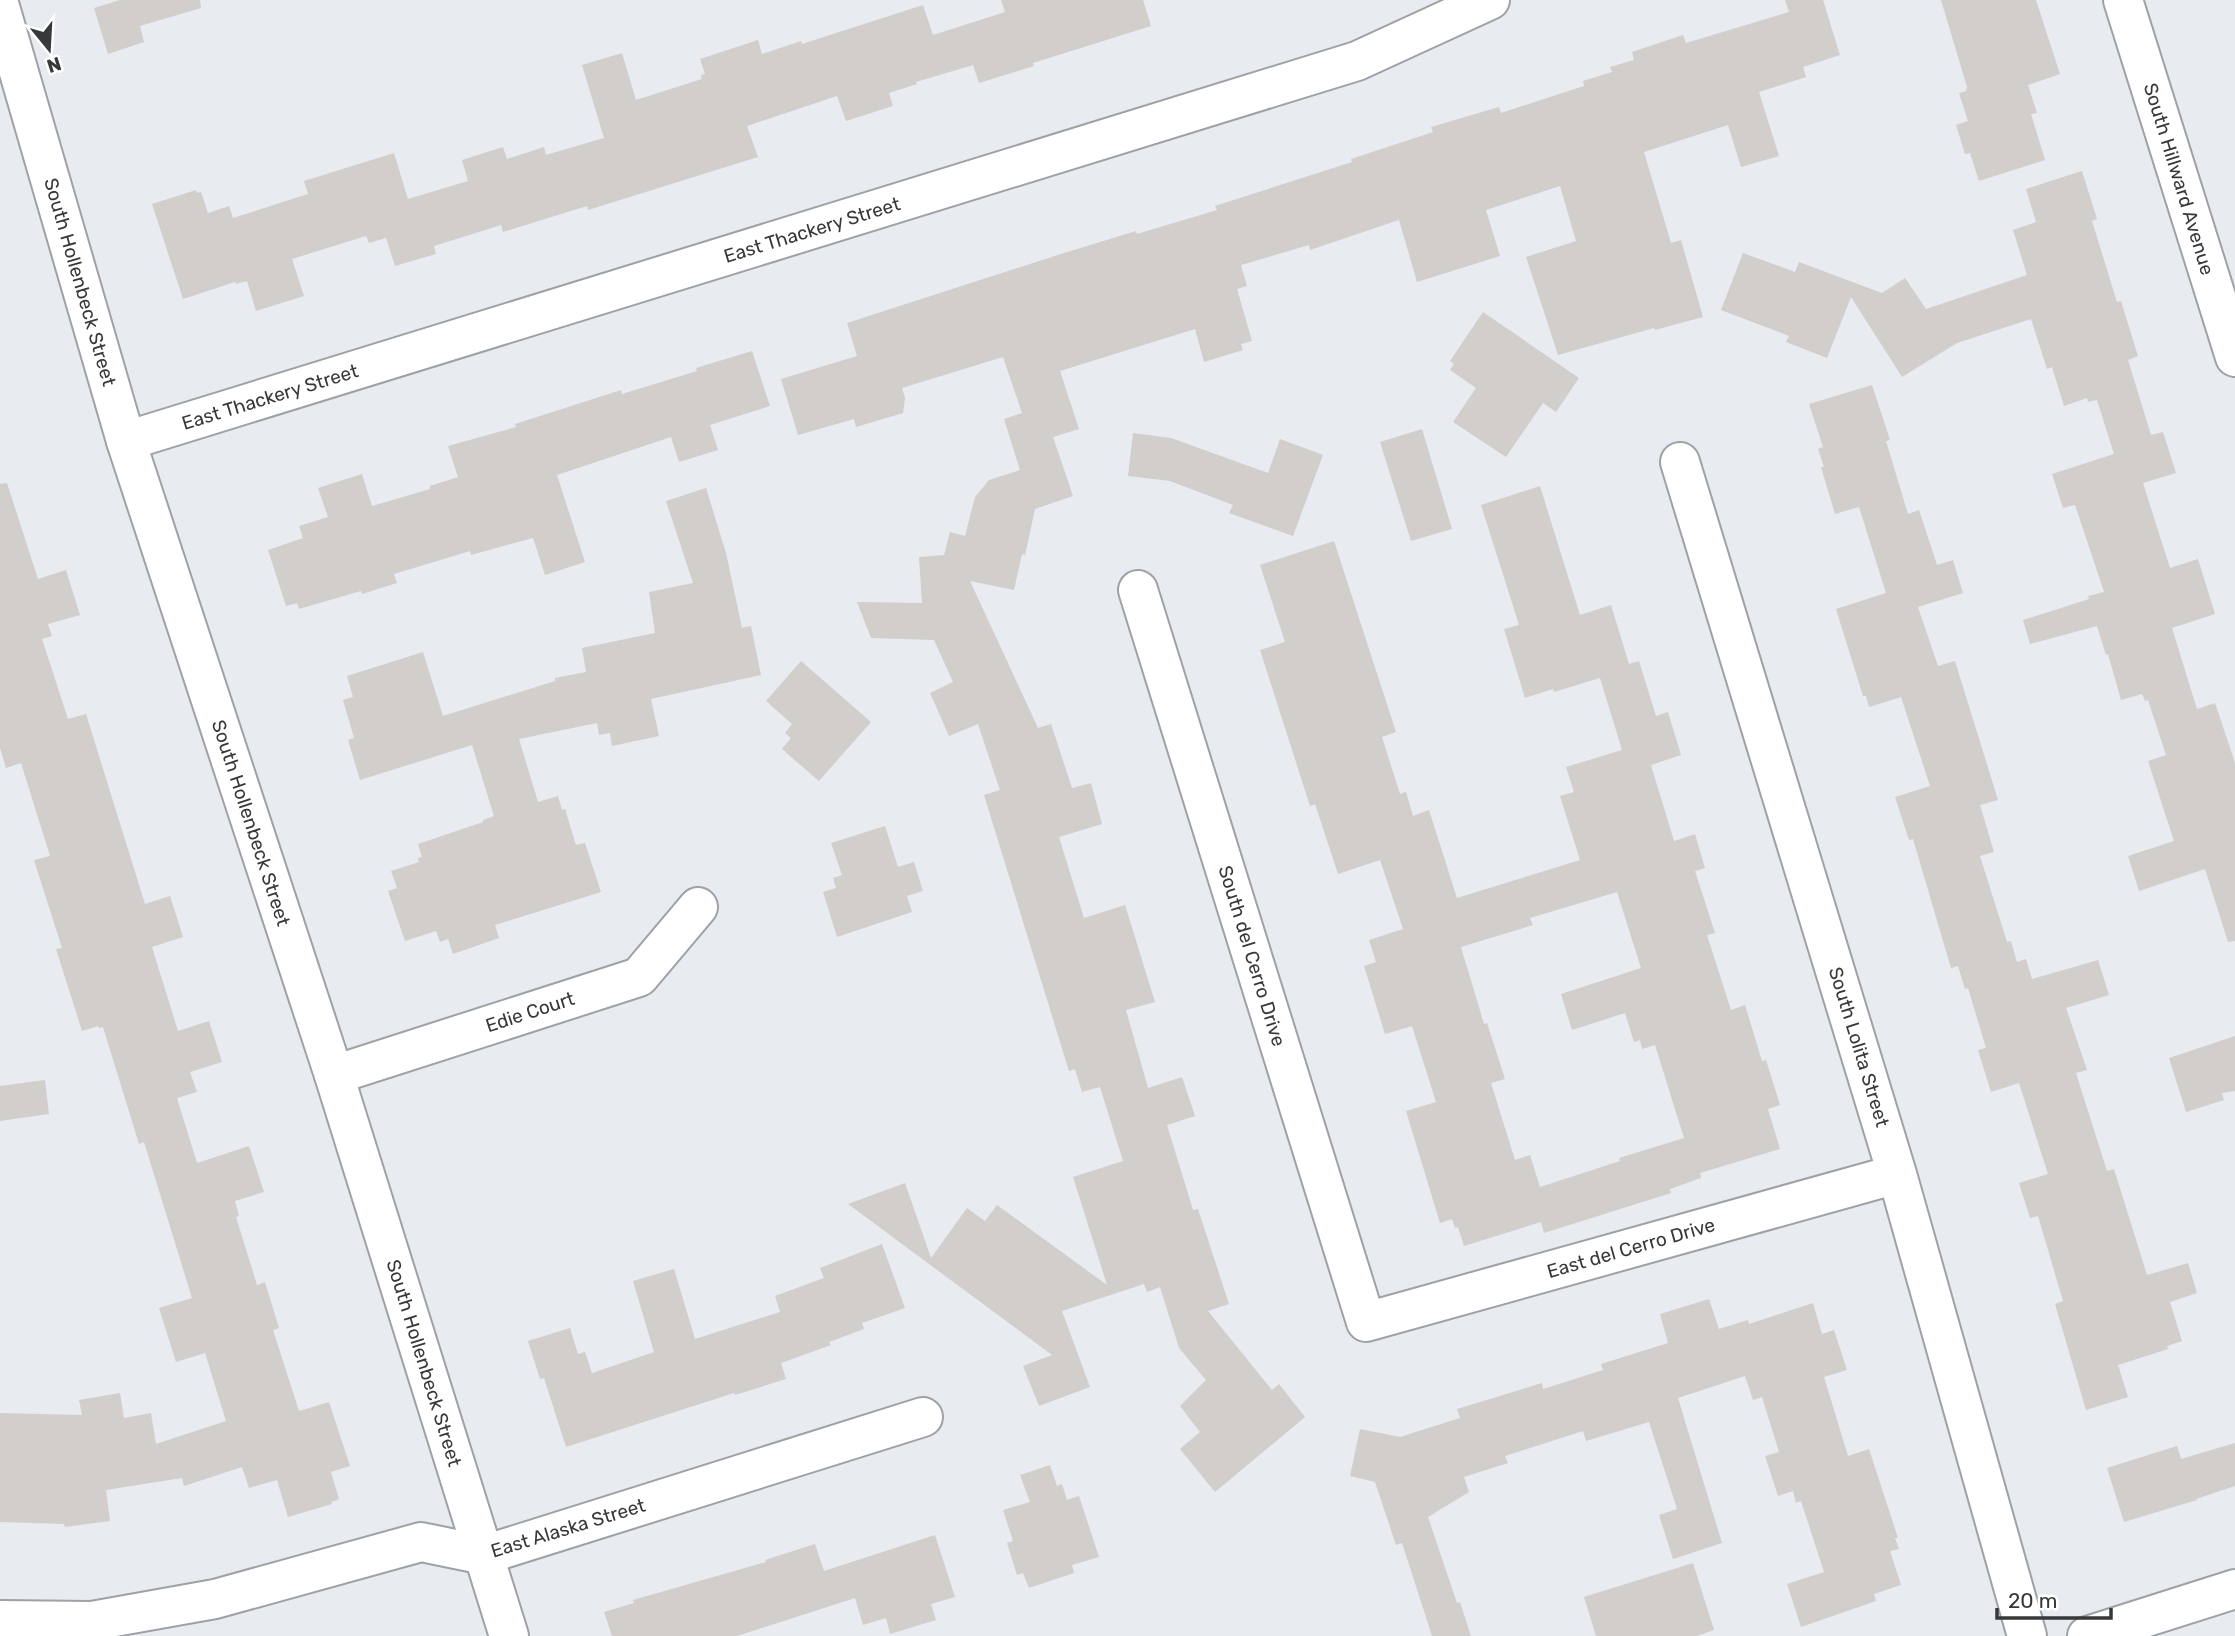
<svg xmlns="http://www.w3.org/2000/svg" width="2235" height="1636" font-family="Rubik,sans-serif">
<style>
.building{fill:#d2cecb;fill-rule:evenodd}
.lines{fill:none;stroke-linecap:round;stroke-linejoin:round}
.street-casing{stroke:#9ea1a5;stroke-width:42}
.secondary-casing{stroke:#9ea1a5;stroke-width:42}
.street{stroke:#fff;stroke-width:38}
.secondary{stroke:#fff;stroke-width:38}
.labels{text-anchor:middle;dominant-baseline:central;stroke-width:5;stroke-linejoin:round;paint-order:stroke}
.street-label{font-size:19px;fill:#373839;stroke:#fff}
</style>
<rect width="100%" height="100%" fill="#e8ebef"/>
<path class="building" d="M 120,0 L 200,0 L 201,8 L 140,26 L 144,42 L 108,54 L 94,8 Z
M 1001,0 L 1143,0 L 1151,26 L 1033,63 L 1034,66 L 979,83 L 973,65 L 916,82 L 917,84 L 889,93 L 893,106 L 846,121 L 837,96 L 747,126 L 758,157 L 588,210 L 587,206 L 503,232 L 501,225 L 434,246 L 436,254 L 395,266 L 386,238 L 369,243 L 366,236 L 292,259 L 304,296 L 256,311 L 247,281 L 236,284 L 235,282 L 183,299 L 152,204 L 196,190 L 197,193 L 201,192 L 208,213 L 229,206 L 233,218 L 308,194 L 304,181 L 394,153 L 408,199 L 468,181 L 462,160 L 503,147 L 507,159 L 544,147 L 546,155 L 604,138 L 582,65 L 622,53 L 636,100 L 702,79 L 701,75 L 705,74 L 700,59 L 758,40 L 762,54 L 801,41 L 802,44 L 923,5 L 933,35 L 1005,12 Z
M 1785,0 L 1823,0 L 1840,55 L 1803,67 L 1806,77 L 1759,92 L 1779,156 L 1741,167 L 1728,125 L 1644,152 L 1671,243 L 1681,240 L 1703,317 L 1655,330 L 1654,328 L 1558,355 L 1526,257 L 1576,241 L 1560,186 L 1486,210 L 1500,256 L 1417,282 L 1399,220 L 1310,250 L 1309,245 L 1241,265 L 1247,286 L 1237,289 L 1252,341 L 1241,344 L 1243,350 L 1204,362 L 1195,329 L 1060,371 L 1079,429 L 1053,437 L 1073,496 L 1035,509 L 1025,555 L 1022,554 L 1014,590 L 970,581 L 1038,728 L 1051,724 L 1072,788 L 1091,783 L 1102,824 L 1059,837 L 1084,918 L 1125,905 L 1155,1002 L 1126,1010 L 1148,1088 L 1182,1077 L 1195,1116 L 1167,1125 L 1193,1210 L 1198,1209 L 1229,1304 L 1208,1311 L 1272,1390 L 1279,1384 L 1305,1417 L 1215,1492 L 1180,1449 L 1200,1432 L 1180,1406 L 1206,1380 L 1179,1348 L 1160,1287 L 1147,1292 L 1144,1284 L 1062,1311 L 1090,1387 L 1039,1406 L 1023,1366 L 1052,1355 L 848,1204 L 905,1183 L 931,1258 L 967,1208 L 985,1221 L 997,1205 L 1107,1285 L 1073,1177 L 1123,1161 L 1100,1087 L 1082,1092 L 1075,1069 L 1069,1071 L 984,795 L 1000,790 L 978,724 L 949,736 L 930,693 L 953,682 L 934,640 L 871,638 L 857,602 L 922,603 L 919,557 L 944,555 L 950,532 L 965,536 L 975,497 L 989,480 L 1020,470 L 1004,419 L 1022,413 L 1003,357 L 902,388 L 905,398 L 903,413 L 856,427 L 854,419 L 798,435 L 781,379 L 857,356 L 847,323 L 1064,253 L 1136,231 L 1137,234 L 1217,210 L 1215,206 L 1352,162 L 1351,159 L 1433,132 L 1431,127 L 1499,107 L 1501,113 L 1584,86 L 1583,81 L 1612,72 L 1610,67 L 1634,60 L 1632,52 L 1683,35 L 1686,43 L 1789,12 Z
M 1941,0 L 2036,0 L 2060,74 L 2028,85 L 2037,113 L 2031,114 L 2045,160 L 1979,181 L 1970,153 L 1965,154 L 1956,125 L 1968,121 L 1959,93 L 1966,91 L 1967,87 Z
M 2082,171 L 2097,219 L 2092,221 L 2117,302 L 2121,301 L 2138,356 L 2128,360 L 2151,435 L 2163,432 L 2176,473 L 2143,483 L 2170,568 L 2198,559 L 2215,614 L 2172,628 L 2197,709 L 2215,703 L 2235,763 L 2235,941 L 2228,942 L 2205,869 L 2139,891 L 2128,856 L 2174,841 L 2148,761 L 2166,755 L 2148,700 L 2145,701 L 2142,694 L 2121,700 L 2108,654 L 2106,655 L 2097,626 L 2030,644 L 2023,620 L 2089,599 L 2088,596 L 2104,592 L 2075,505 L 2063,508 L 2052,474 L 2114,454 L 2097,400 L 2088,402 L 2087,398 L 2064,406 L 2052,367 L 2047,369 L 2031,319 L 1957,343 L 1902,377 L 1851,297 L 1827,358 L 1786,342 L 1789,336 L 1721,310 L 1743,253 L 1795,272 L 1799,262 L 1882,293 L 1905,278 L 1926,309 L 2027,275 L 2013,230 L 2036,222 L 2026,189 Z
M 1483,312 L 1579,378 L 1556,412 L 1543,403 L 1506,457 L 1453,422 L 1476,388 L 1450,370 L 1454,364 L 1450,361 Z
M 752,351 L 770,406 L 710,425 L 718,450 L 679,462 L 671,437 L 557,475 L 585,562 L 545,575 L 533,538 L 471,555 L 470,551 L 394,574 L 397,583 L 362,594 L 361,591 L 299,609 L 297,603 L 286,606 L 268,550 L 303,538 L 299,526 L 328,517 L 318,488 L 362,474 L 372,506 L 430,489 L 430,486 L 458,477 L 448,446 L 516,427 L 515,424 L 621,390 L 622,394 L 697,371 L 696,368 Z
M 1872,385 L 1890,440 L 1886,441 L 1908,514 L 1919,510 L 1937,565 L 1953,560 L 1963,593 L 1918,607 L 1938,666 L 1955,661 L 1998,800 L 1980,805 L 1994,852 L 1980,856 L 2007,942 L 2011,941 L 2017,962 L 2026,959 L 2032,979 L 2098,960 L 2109,995 L 2066,1008 L 2087,1070 L 2076,1073 L 2107,1171 L 2114,1169 L 2147,1275 L 2188,1263 L 2197,1293 L 2170,1302 L 2182,1341 L 2167,1346 L 2168,1349 L 2118,1365 L 2128,1397 L 2086,1410 L 2055,1304 L 2063,1301 L 2038,1216 L 2030,1218 L 2019,1183 L 2048,1174 L 2019,1083 L 1991,1092 L 1978,1050 L 1986,1048 L 1968,988 L 1965,989 L 1958,966 L 1951,968 L 1913,839 L 1909,840 L 1895,797 L 1930,786 L 1901,697 L 1869,707 L 1866,696 L 1863,696 L 1836,609 L 1886,593 L 1859,507 L 1835,514 L 1821,467 L 1824,467 L 1818,449 L 1823,447 L 1809,404 Z
M 1422,429 L 1452,529 L 1411,541 L 1380,442 Z
M 1133,433 L 1171,438 L 1268,473 L 1280,439 L 1323,455 L 1293,536 L 1229,513 L 1233,505 L 1170,481 L 1128,476 Z
M 7,483 L 38,579 L 66,570 L 80,615 L 48,624 L 52,636 L 42,639 L 68,719 L 86,714 L 145,904 L 170,896 L 183,937 L 152,947 L 178,1031 L 209,1021 L 222,1062 L 190,1072 L 197,1092 L 177,1098 L 197,1163 L 249,1146 L 264,1192 L 235,1201 L 239,1216 L 236,1217 L 257,1285 L 265,1282 L 279,1328 L 273,1330 L 299,1411 L 329,1402 L 350,1466 L 331,1472 L 339,1499 L 331,1502 L 332,1504 L 288,1517 L 277,1480 L 249,1488 L 242,1467 L 184,1486 L 182,1478 L 106,1490 L 110,1521 L 65,1527 L 64,1524 L 0,1522 L 0,1413 L 82,1415 L 79,1400 L 120,1393 L 124,1418 L 151,1413 L 156,1444 L 226,1421 L 205,1353 L 176,1362 L 159,1308 L 192,1298 L 144,1142 L 139,1144 L 103,1027 L 99,1028 L 98,1026 L 82,1031 L 56,949 L 62,948 L 34,860 L 50,856 L 21,763 L 6,768 L 0,748 L 0,484 Z
M 1540,486 L 1580,615 L 1611,605 L 1629,664 L 1639,661 L 1656,716 L 1668,712 L 1681,755 L 1651,765 L 1674,841 L 1695,834 L 1705,868 L 1695,871 L 1715,933 L 1707,935 L 1731,1010 L 1745,1005 L 1762,1061 L 1766,1060 L 1780,1105 L 1768,1109 L 1780,1149 L 1700,1173 L 1701,1178 L 1670,1189 L 1671,1193 L 1544,1233 L 1541,1222 L 1464,1246 L 1458,1227 L 1455,1228 L 1452,1219 L 1440,1223 L 1406,1111 L 1436,1102 L 1412,1026 L 1385,1034 L 1364,966 L 1376,962 L 1369,940 L 1403,929 L 1380,860 L 1338,874 L 1315,804 L 1310,806 L 1260,650 L 1285,642 L 1260,565 L 1334,541 L 1396,732 L 1382,737 L 1400,794 L 1406,792 L 1413,816 L 1429,810 L 1457,898 L 1580,860 L 1560,796 L 1574,792 L 1566,767 L 1622,750 L 1600,678 L 1554,692 L 1553,689 L 1525,698 L 1504,629 L 1519,625 L 1481,505 ZM 1617,892 L 1641,968 L 1561,994 L 1572,1030 L 1625,1013 L 1634,1042 L 1640,1040 L 1642,1049 L 1655,1045 L 1684,1138 L 1619,1158 L 1620,1161 L 1540,1187 L 1530,1155 L 1515,1160 L 1491,1083 L 1505,1079 L 1487,1023 L 1484,1024 L 1461,947 L 1533,925 L 1530,918 Z
M 706,488 L 726,553 L 742,628 L 751,626 L 761,675 L 651,699 L 659,736 L 612,746 L 610,733 L 599,735 L 597,723 L 519,739 L 538,802 L 558,796 L 562,810 L 565,809 L 576,845 L 585,843 L 601,892 L 495,925 L 499,938 L 453,954 L 448,939 L 440,942 L 436,931 L 405,941 L 388,891 L 397,888 L 391,871 L 419,862 L 418,858 L 422,857 L 418,844 L 483,822 L 483,820 L 494,816 L 472,745 L 360,780 L 348,740 L 354,738 L 343,700 L 353,697 L 347,676 L 423,652 L 443,716 L 555,681 L 555,678 L 586,672 L 582,648 L 655,633 L 649,592 L 693,583 L 666,501 Z
M 801,661 L 871,722 L 819,781 L 782,749 L 791,738 L 785,733 L 792,724 L 766,701 Z
M 885,826 L 898,867 L 914,862 L 923,891 L 907,896 L 912,912 L 837,937 L 823,892 L 836,888 L 833,878 L 842,875 L 831,843 Z
M 2235,1036 L 2235,1091 L 2222,1093 L 2224,1100 L 2186,1112 L 2169,1058 Z
M 45,1080 L 49,1114 L 0,1121 L 0,1086 Z
M 882,1244 L 905,1308 L 862,1323 L 864,1329 L 829,1342 L 831,1345 L 781,1363 L 786,1379 L 735,1395 L 734,1393 L 566,1447 L 544,1378 L 540,1379 L 528,1341 L 570,1328 L 578,1354 L 585,1352 L 592,1373 L 654,1352 L 633,1281 L 674,1269 L 695,1339 L 780,1312 L 775,1296 L 824,1278 L 820,1268 Z
M 1709,1299 L 1719,1329 L 1748,1320 L 1749,1324 L 1813,1303 L 1822,1334 L 1834,1330 L 1847,1370 L 1824,1377 L 1848,1456 L 1869,1449 L 1898,1538 L 1895,1538 L 1899,1549 L 1890,1551 L 1901,1585 L 1874,1594 L 1876,1601 L 1801,1627 L 1787,1584 L 1824,1572 L 1801,1501 L 1796,1503 L 1793,1491 L 1778,1496 L 1765,1456 L 1779,1452 L 1762,1397 L 1753,1400 L 1745,1376 L 1678,1398 L 1722,1543 L 1673,1559 L 1659,1515 L 1677,1509 L 1649,1422 L 1586,1441 L 1583,1431 L 1505,1456 L 1508,1463 L 1464,1477 L 1469,1492 L 1428,1517 L 1457,1603 L 1460,1602 L 1471,1636 L 1432,1636 L 1402,1543 L 1396,1545 L 1375,1482 L 1350,1476 L 1360,1429 L 1400,1437 L 1460,1418 L 1457,1409 L 1542,1383 L 1543,1389 L 1603,1370 L 1601,1364 L 1668,1343 L 1660,1314 Z
M 2235,1443 L 2235,1486 L 2196,1499 L 2197,1500 L 2124,1522 L 2107,1468 L 2177,1446 L 2181,1459 Z
M 1050,1465 L 1057,1486 L 1062,1484 L 1067,1500 L 1079,1496 L 1099,1557 L 1072,1565 L 1074,1573 L 1029,1588 L 1023,1573 L 1017,1575 L 1007,1543 L 1013,1541 L 1003,1510 L 1030,1502 L 1020,1475 Z
M 935,1535 L 955,1597 L 931,1604 L 936,1620 L 890,1634 L 886,1618 L 863,1625 L 855,1598 L 737,1636 L 612,1636 L 604,1612 L 634,1603 L 633,1600 L 766,1562 L 765,1560 L 815,1544 L 824,1571 Z
M 1693,1563 L 1714,1630 L 1697,1636 L 1596,1636 L 1584,1597 Z"/>
<g class="lines">
<defs>
<path id="street" d="M 2123,0 L 2235,357
M 126,441 L 1357,61 L 1490,0
M 1680,462 L 1897,1174 L 2027,1636
M 1138,590 L 1366,1322 L 1897,1174
M 334,1075 L 639,977 L 698,907
M 0,1620 L 92,1621 L 215,1599 L 421,1542 L 484,1555 L 923,1417"/>
<path id="secondary" d="M 0,7 L 126,441 L 334,1075 L 509,1636
M 2087,1636 L 2235,1589"/>
</defs>
<use href="#street" class="street-casing"/>
<use href="#secondary" class="secondary-casing"/>
<use href="#street" class="street"/>
<use href="#secondary" class="secondary"/>
</g>
<g class="labels">
<g class="street-label">
<text transform="translate(2179 179) rotate(73)">South Hillward Avenue</text>
<text transform="translate(812 230) rotate(-17)">East Thackery Street</text>
<text transform="translate(80 282) rotate(74)">South Hollenbeck Street</text>
<text transform="translate(270 397) rotate(-17)">East Thackery Street</text>
<text transform="translate(251 823) rotate(72)">South Hollenbeck Street</text>
<text transform="translate(1252 956) rotate(73)">South del Cerro Drive</text>
<text transform="translate(530 1012) rotate(-18)">Edie Court</text>
<text transform="translate(1859 1047) rotate(73)">South Lolita Street</text>
<text transform="translate(1631 1248) rotate(-16)">East del Cerro Drive</text>
<text transform="translate(424 1363) rotate(73)">South Hollenbeck Street</text>
<text transform="translate(568 1528) rotate(-17)">East Alaska Street</text>
</g>
</g>
<g transform="translate(49 49) rotate(162)" stroke="#ffffff" stroke-width="5" paint-order="stroke">
<path d="M0-5L12 26L0 18L-12 26Z" fill="#373839"/>
<text y="-10" font-size="19" font-weight="bold" text-anchor="middle" fill="#373839">N</text>
</g>
<path d="M1997 1608v10h114v-10" fill="none" stroke="#373839" stroke-width="3.5"/>
<text x="2008" y="1608" font-size="21" fill="#373839" stroke="#ffffff" stroke-width="5" paint-order="stroke">20 m</text>
</svg>
